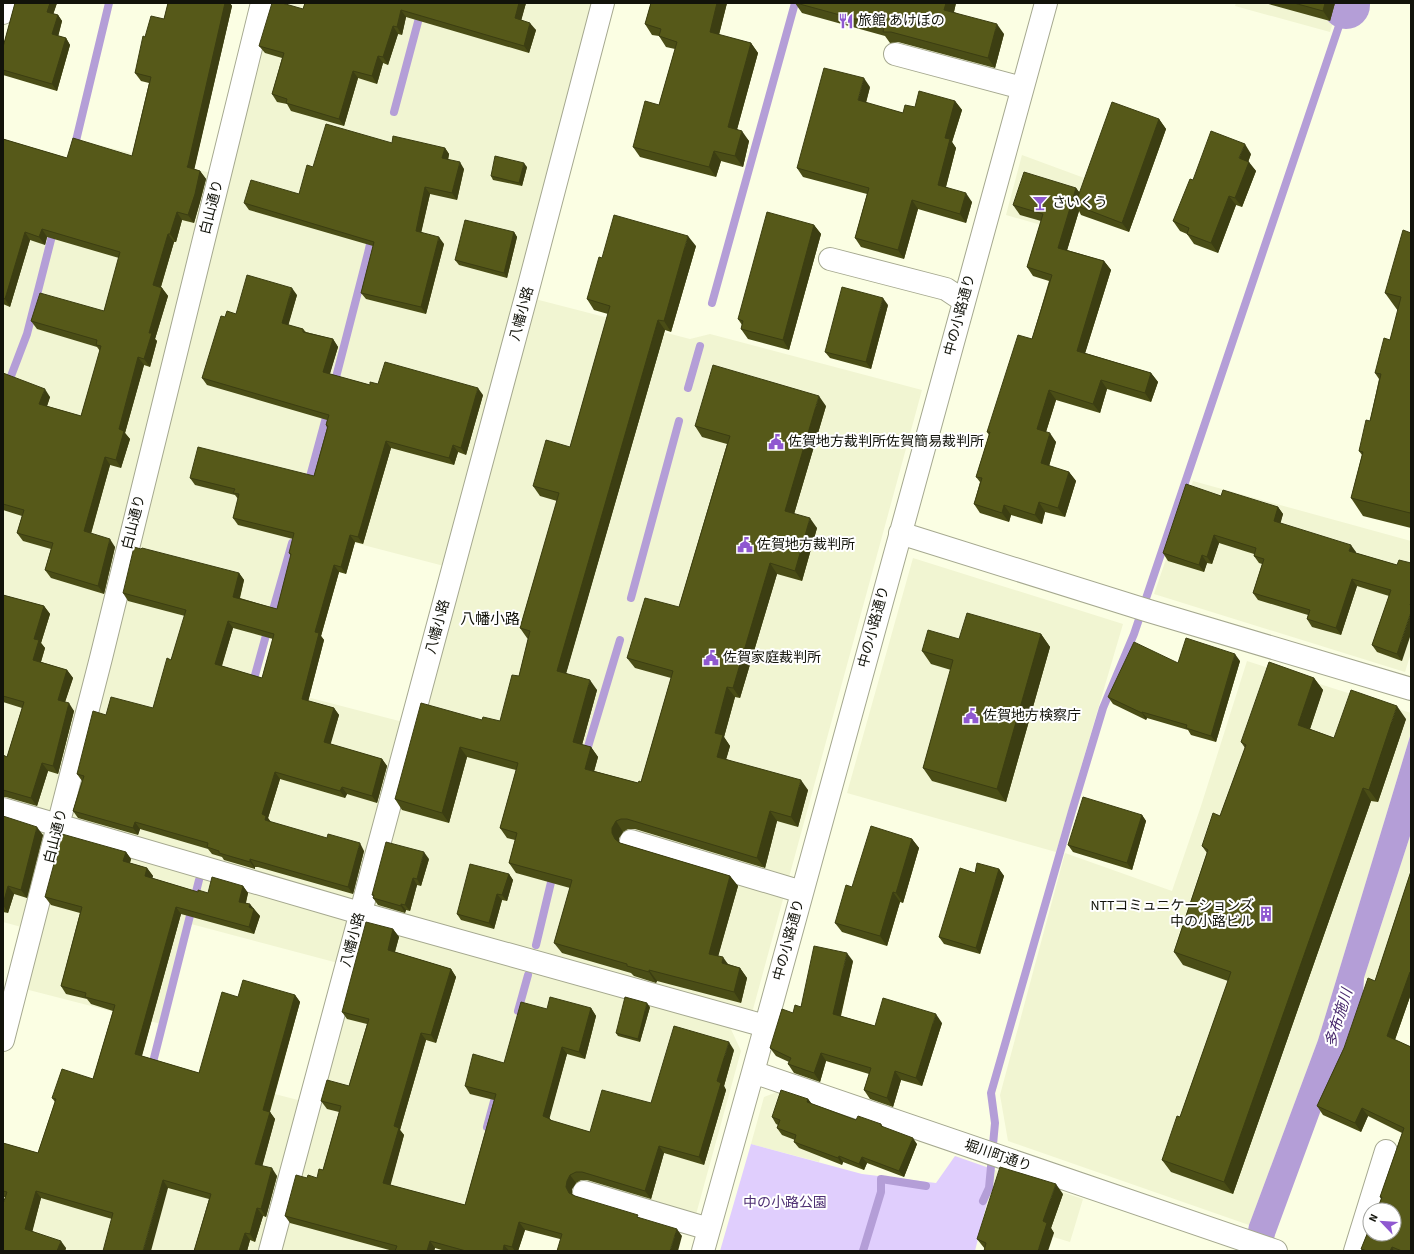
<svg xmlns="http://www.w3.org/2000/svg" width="1414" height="1254" font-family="'Source Sans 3','Noto Sans JP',sans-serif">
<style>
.built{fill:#f1f5d2}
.green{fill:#e0cefd}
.water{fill:#b49ed7}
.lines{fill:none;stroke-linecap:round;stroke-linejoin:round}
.stream{stroke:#b49ed7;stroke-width:8}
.river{stroke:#b49ed7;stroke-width:48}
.minor-casing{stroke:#a5a88f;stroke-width:24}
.minor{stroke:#fff;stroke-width:22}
.wall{fill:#4a4d16;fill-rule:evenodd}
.shaded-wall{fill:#3c3e12}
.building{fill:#565919;stroke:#3c3e12;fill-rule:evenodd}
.labels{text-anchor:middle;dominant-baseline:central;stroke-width:4;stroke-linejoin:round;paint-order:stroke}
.poi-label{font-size:14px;fill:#12130a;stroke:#fff;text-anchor:start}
.street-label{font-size:14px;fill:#12130a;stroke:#fff}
.park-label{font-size:14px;fill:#4e2f73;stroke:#fff}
.neighbourhood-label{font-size:15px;fill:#12130a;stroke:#fff}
.water-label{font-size:15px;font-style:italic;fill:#48296d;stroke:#fff}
</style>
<rect width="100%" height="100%" fill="#fbfee3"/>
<path class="built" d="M 272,3 L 593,3 L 444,566 L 298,528 L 257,684 L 403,722 L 355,902 L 68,819 Z
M 1236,3 L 1339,3 L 1330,32 L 1235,6 Z
M 79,140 L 211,173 L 54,815 L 3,800 L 3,145 L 68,162 Z
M 1022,155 L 1087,179 L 1069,233 L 1006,215 Z
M 535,299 L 690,339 L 710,334 L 922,390 L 752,1013 L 372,906 Z
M 1193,481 L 1411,541 L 1411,653 L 1405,672 L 1154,594 Z
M 913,558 L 1123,624 L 1056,852 L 847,793 Z
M 1247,661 L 1411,713 L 1411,733 L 1318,1040 L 1249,1225 L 1008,1141 L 1000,1095 L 1065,853 L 1172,891 L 1201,806 Z
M 3,817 L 51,831 L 25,928 L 3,922 Z
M 1411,833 L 1411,994 L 1364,978 Z
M 65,835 L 349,919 L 338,963 L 191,924 L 165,1025 L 25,989 Z
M 367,923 L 730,1027 L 741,1051 L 695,1218 L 483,1159 L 457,1251 L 279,1251 Z
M 158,1064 L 302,1101 L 261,1251 L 3,1251 L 3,1147 L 128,1178 Z
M 777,1092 L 835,1116 L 819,1162 L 751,1144 L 764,1097 Z
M 995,1170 L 1083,1199 L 1070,1242 L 984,1216 Z"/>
<path class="green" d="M 751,1144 L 862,1174 L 936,1183 L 955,1156 L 995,1170 L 975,1251 L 720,1251 Z"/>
<path class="water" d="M 1411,733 L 1411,833 L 1364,978 L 1363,996 L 1275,1235 L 1271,1251 L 1244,1251 L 1249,1225 L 1318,1040 Z"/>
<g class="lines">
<path class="stream" d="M 394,112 L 423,3
M 74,149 L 109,3
M 712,303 L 795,3
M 334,385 L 368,253 L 372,235
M 688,388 L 700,346
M 3,397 L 27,334 L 54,228
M 308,484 L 328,410
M 631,598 L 679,421
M 271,617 L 292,543
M 252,686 L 268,628
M 587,750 L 620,640
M 536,945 L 553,874
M 518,1011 L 528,975
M 151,1070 L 199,880
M 487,1127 L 497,1090
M 983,1201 L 989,1188 L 995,1123 L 991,1093 L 1072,811 L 1103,708 L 1134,634 L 1346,5
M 863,1251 L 881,1192 L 881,1179 L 926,1186"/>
<path class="river" d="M 1346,5 L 1346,3"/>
<defs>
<path id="minor" d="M 3,13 L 6,3
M 895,54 L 1022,88
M 830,259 L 946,289 L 964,301
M 900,533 L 1149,611 L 1411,689
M 3,809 L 360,913 L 765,1026
M 631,841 L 802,892
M 3,1040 L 101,658 L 262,3
M 753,1072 L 1276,1251
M 584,1192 L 709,1229
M 270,1251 L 527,293 L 603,3
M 703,1251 L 753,1072 L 1046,3
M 1355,1251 L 1386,1151"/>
</defs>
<use href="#minor" class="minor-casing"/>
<use href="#minor" class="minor"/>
</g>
<path class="wall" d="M 15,3 L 57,3 L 53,14 L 58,15 L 62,21 L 58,36 L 66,38 L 70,45 L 57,91 L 3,75 L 3,47 Z
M 168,3 L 230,3 L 232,6 L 194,169 L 200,171 L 206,179 L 200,202 L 194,223 L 182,220 L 176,242 L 174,242 L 161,287 L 162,288 L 168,296 L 155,339 L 157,341 L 150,367 L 144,365 L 125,433 L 130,439 L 121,468 L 110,465 L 91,534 L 115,547 L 104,594 L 51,578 L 45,570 L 51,549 L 23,541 L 17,533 L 22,516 L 3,510 L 3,373 L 50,397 L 47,406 L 81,416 L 100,351 L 97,347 L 37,329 L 31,321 L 104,311 L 119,258 L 47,237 L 45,245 L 30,240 L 10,307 L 3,304 L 3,139 L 67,158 L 132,156 L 149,83 L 141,81 L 135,73 L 145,37 L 164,19 Z
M 305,3 L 526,3 L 521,20 L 536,30 L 529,53 L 406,17 L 402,35 L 398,34 L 388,65 L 383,63 L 377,84 L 358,78 L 344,126 L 291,111 L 287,104 L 277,102 L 272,94 L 282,58 L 265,53 L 259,46 L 303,9 Z
M 651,3 L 727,3 L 719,35 L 751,43 L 758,53 L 737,129 L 749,141 L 743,167 L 721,161 L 716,177 L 640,157 L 633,147 L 659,105 L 675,49 L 666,47 L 659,36 L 652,35 L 645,24 Z
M 795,3 L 956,3 L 954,12 L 1004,34 L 995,68 L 898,42 L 890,43 L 885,36 L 802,13 Z
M 1265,3 L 1335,3 L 1330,21 Z
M 870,87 L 866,103 L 903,113 L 915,107 L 955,101 L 962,110 L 952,142 L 956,148 L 946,187 L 972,202 L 966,223 L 918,209 L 904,259 L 861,247 L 855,238 L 867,194 L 803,177 L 797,168 Z
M 1159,119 L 1166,129 L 1129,232 L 1081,215 L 1079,211 L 1067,250 L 1104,261 L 1111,270 L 1085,353 L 1151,373 L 1158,382 L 1151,402 L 1107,389 L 1100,413 L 1056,400 L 1046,432 L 1056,442 L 1049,466 L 1069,472 L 1076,481 L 1065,517 L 1045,512 L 1042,524 L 1011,515 L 1009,522 L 980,513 L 974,504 L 980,482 L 976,477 L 989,435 L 987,432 L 1032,339 L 1049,281 L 1033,276 L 1027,267 L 1041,221 L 1020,215 L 1013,205 L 1076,188 L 1079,192 Z
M 392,143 L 445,148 L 449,154 L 448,160 L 464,169 L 457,200 L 430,194 L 421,232 L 444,244 L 426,314 L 366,299 L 361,293 L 373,246 L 249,210 L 244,203 L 299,194 L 313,167 Z
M 1251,154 L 1248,162 L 1256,171 L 1242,207 L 1236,205 L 1218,253 L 1194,244 L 1187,234 L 1180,231 L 1173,221 L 1193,180 Z
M 527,167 L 522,186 L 493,180 L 491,176 Z
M 814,225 L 821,234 L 789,350 L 748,339 L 741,329 L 742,325 L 738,319 Z
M 514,232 L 517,237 L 507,278 L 459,265 L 455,260 Z
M 1411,233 L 1411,528 L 1363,516 L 1351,498 L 1362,455 L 1359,451 L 1370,421 L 1379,379 L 1375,373 L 1390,340 L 1398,311 L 1385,293 Z
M 696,246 L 671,332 L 665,330 L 566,673 L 597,690 L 582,745 L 591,747 L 598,757 L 594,771 L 638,783 L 641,782 L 671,678 L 635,668 L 627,658 L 679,607 L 727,444 L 702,437 L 695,426 L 826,406 L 794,514 L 817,528 L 802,581 L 777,574 L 740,698 L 735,697 L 724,737 L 730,746 L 726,759 L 808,790 L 798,827 L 777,821 L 765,868 L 635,829 L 628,829 L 623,832 L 619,838 L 619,842 L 620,843 L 730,876 L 738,886 L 718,956 L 728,964 L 740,968 L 747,978 L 741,1003 L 657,981 L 656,983 L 634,976 L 631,973 L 562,953 L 554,943 L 570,888 L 516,873 L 509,863 L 515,840 L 507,838 L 500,828 L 516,770 L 467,757 L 449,823 L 402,810 L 395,799 L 482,720 L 500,721 L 519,676 L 528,639 L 527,638 L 520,628 L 557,501 L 540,496 L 533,486 L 570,447 L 608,314 L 594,310 L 587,299 L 602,258 Z
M 297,295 L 288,325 L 303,329 L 306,332 L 333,339 L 338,347 L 330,374 L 370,385 L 378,384 L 483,395 L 466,455 L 458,452 L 454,465 L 391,448 L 363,544 L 355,542 L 346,574 L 339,572 L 321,636 L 324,640 L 308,701 L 334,708 L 339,715 L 330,744 L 382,759 L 387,766 L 377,803 L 347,794 L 345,798 L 280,779 L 268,818 L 271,822 L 364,851 L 353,894 L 258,867 L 255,867 L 255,869 L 224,860 L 222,857 L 212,854 L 208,849 L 140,829 L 138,835 L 78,818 L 73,811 L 82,781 L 77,774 L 106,715 L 153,708 L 171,660 L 185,616 L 128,601 L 123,593 L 239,573 L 244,580 L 240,598 L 277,609 L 291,556 L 289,553 L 293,539 L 238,525 L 233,518 L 238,499 L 235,495 L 195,485 L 190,478 L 314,476 L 327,428 L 326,425 L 327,420 L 207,385 L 202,378 L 225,317 L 236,314 ZM 233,628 L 273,639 L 262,678 L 222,666 Z
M 888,305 L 871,369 L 830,358 L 825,352 Z
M 1221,496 L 1278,507 L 1283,514 L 1280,523 L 1356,552 L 1356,553 L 1397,565 L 1402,661 L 1377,652 L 1372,645 L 1389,596 L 1357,586 L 1341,635 L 1312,627 L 1307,619 L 1308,615 L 1258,600 L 1253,593 L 1262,564 L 1259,563 L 1254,556 L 1254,554 L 1219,543 L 1212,564 L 1207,563 L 1204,572 L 1168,561 L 1163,553 Z
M 3,595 L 44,606 L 50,614 L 41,643 L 45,648 L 41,662 L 67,670 L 73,678 L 65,702 L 74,711 L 58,774 L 48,771 L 37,806 L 6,797 L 3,797 L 3,755 L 7,757 L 22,708 L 3,702 Z
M 1041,634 L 1050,647 L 1006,802 L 932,781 L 923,768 L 951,670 L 931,664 L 922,651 Z
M 1240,661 L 1216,742 L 1191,735 L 1188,730 L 1147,718 L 1146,720 L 1113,704 L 1108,697 L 1178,663 Z
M 1314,678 L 1323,690 L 1310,729 L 1334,738 L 1406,719 L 1378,802 L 1371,801 L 1233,1194 L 1171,1172 L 1162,1160 L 1180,1117 L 1228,981 L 1183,965 L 1174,952 L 1207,853 L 1202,846 L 1220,816 L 1245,748 L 1241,742 Z
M 1142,815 L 1146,821 L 1132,870 L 1073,852 L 1068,845 Z
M 3,816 L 43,835 L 27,898 L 14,894 L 8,913 L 3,912 Z
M 912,839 L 919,848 L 903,903 L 900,902 L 887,946 L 842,932 L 835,923 L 852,887 Z
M 126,852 L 131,859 L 130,863 L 147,868 L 153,876 L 152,878 L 198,892 L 208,893 L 243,886 L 248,893 L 246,903 L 253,909 L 260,916 L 254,934 L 181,914 L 142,1056 L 199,1073 L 238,997 L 295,995 L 300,1002 L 270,1112 L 275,1119 L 262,1166 L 277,1176 L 266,1217 L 263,1216 L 255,1242 L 250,1240 L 247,1251 L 194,1251 L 209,1199 L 168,1188 L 112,1219 L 41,1198 L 32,1231 L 66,1248 L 65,1251 L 3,1251 L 5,1197 L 3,1197 L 3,1143 L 38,1153 L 55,1102 L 52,1098 L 93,1079 L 113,1011 L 91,1004 L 87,999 L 66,994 L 61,986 L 80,913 L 51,905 L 45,897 Z
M 429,859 L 421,886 L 417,885 L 410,911 L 406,910 L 405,913 L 378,905 L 373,898 L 374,897 L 372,895 Z
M 999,869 L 1004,876 L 980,954 L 944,944 L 939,937 L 975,873 Z
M 1411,871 L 1411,994 L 1395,1040 L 1411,1047 L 1411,1251 L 1363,1251 L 1361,1249 L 1381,1199 L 1380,1197 L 1402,1133 L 1368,1116 L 1361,1132 L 1323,1115 L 1317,1106 L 1375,981 Z
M 509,874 L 513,880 L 507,901 L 502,900 L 494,929 L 461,920 L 457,914 Z
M 393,929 L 399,937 L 395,952 L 451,969 L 456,977 L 436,1043 L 426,1040 L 400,1130 L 404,1135 L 390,1185 L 465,1205 L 494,1100 L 470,1094 L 465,1086 L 504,1063 L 547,1009 L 591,1008 L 596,1016 L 585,1059 L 567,1054 L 549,1118 L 552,1121 L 590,1132 L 651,1103 L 734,1050 L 724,1086 L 726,1090 L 704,1165 L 664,1153 L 651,1199 L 587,1180 L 581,1180 L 576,1183 L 572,1189 L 572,1194 L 575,1196 L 640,1218 L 682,1236 L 560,1239 L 525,1230 L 518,1251 L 445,1251 L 435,1248 L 434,1251 L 393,1251 L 290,1223 L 285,1216 L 307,1178 L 317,1178 L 323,1170 L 339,1112 L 327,1109 L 321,1101 L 349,1086 L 367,1024 L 347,1019 L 342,1012 Z
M 853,961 L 841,1016 L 875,1026 L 942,1023 L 922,1086 L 901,1080 L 893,1107 L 870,1099 L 864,1090 L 869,1074 L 826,1061 L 820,1082 L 794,1073 L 788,1064 L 789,1062 L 776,1056 L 770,1048 L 793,1013 Z
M 650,1007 L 640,1042 L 618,1036 L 616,1033 Z
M 808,1099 L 812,1104 L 856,1120 L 881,1124 L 883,1127 L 917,1144 L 904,1177 L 867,1163 L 864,1170 L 843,1162 L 842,1165 L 799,1148 L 794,1142 L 795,1140 L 782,1135 L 777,1128 L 778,1125 L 776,1124 L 772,1117 Z
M 1063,1194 L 1051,1228 L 1054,1233 L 985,1249 L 977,1239 Z"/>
<path class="shaded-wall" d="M 50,3 L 57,3 L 52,18 L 47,12 Z
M 225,3 L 230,3 L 232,6 L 193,175 L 187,167 Z
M 519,3 L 526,3 L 520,25 L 515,18 Z
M 717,3 L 727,3 L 717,42 L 710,32 Z
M 946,3 L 956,3 L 952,20 L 944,10 Z
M 1325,3 L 1335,3 L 1330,21 L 1323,11 Z
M 401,10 L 406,17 L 402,35 L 397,27 Z
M 58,15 L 62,21 L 57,41 L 52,34 Z
M 530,23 L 536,30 L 529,53 L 524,46 Z
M 997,24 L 1004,34 L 995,68 L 988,58 Z
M 393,26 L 398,34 L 388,65 L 383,57 Z
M 66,38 L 70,45 L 57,91 L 52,84 Z
M 751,43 L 758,53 L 735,137 L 728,127 Z
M 378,56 L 383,63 L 377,84 L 372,76 Z
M 353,71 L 358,78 L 344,126 L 339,119 Z
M 864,78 L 870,87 L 864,109 L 858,100 Z
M 955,101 L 962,110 L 952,142 L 956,148 L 944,194 L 938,185 L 945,138 Z
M 1159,119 L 1166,129 L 1129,232 L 1122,223 Z
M 742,131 L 749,141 L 743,167 L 735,156 Z
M 1245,144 L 1251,154 L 1246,168 L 1239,158 Z
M 445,148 L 449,154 L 447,165 L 442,158 Z
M 714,151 L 721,161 L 716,177 L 709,167 Z
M 460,162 L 464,169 L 457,200 L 452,193 Z
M 1249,162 L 1256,171 L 1242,207 L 1235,198 Z
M 524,163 L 527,167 L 522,186 L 519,183 Z
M 200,171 L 206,179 L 200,202 L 194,223 L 188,215 Z
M 425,187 L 430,194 L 420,238 L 416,231 Z
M 1076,188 L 1083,197 L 1075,205 L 1079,211 L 1065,257 L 1058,248 Z
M 966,193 L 972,202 L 966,223 L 960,214 Z
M 1229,196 L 1236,205 L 1218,253 L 1211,243 Z
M 912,200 L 918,209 L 904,259 L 898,250 Z
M 177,212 L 182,220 L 176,242 L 170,234 Z
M 814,225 L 821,234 L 789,350 L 783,340 Z
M 42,229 L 47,237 L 45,245 L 39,237 Z
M 25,232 L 30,240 L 10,307 L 5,299 Z
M 514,232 L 517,237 L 507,278 L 504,273 Z
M 168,234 L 174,242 L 159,293 L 153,285 Z
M 688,236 L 696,246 L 671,332 L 664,321 Z
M 439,237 L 444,244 L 426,314 L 421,307 Z
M 1104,261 L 1111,270 L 1083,360 L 1077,351 Z
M 162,288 L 168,296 L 155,339 L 157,341 L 150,367 L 144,359 L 149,333 Z
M 292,288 L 297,295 L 287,330 L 282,323 Z
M 883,298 L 888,305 L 871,369 L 866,362 Z
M 658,320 L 665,330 L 564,681 L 557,671 Z
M 333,339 L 338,347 L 328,379 L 323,372 Z
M 138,357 L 144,365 L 125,433 L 130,439 L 121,468 L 116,460 L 119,429 Z
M 1151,373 L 1158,382 L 1151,402 L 1145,393 Z
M 1101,380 L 1107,389 L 1100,413 L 1093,404 Z
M 478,388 L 483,395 L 466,455 L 461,448 Z
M 45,389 L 50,397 L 45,412 L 39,404 Z
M 1049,390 L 1056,400 L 1044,438 L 1037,429 Z
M 819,396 L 826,406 L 792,521 L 785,511 Z
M 1050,433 L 1056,442 L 1047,473 L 1041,463 Z
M 386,441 L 391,448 L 363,544 L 358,537 Z
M 453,445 L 458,452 L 454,465 L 449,458 Z
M 105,457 L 110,465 L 89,540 L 84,531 Z
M 1069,472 L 1076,481 L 1065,517 L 1058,508 Z
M 1039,502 L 1045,512 L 1042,524 L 1035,515 Z
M 1004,505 L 1011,515 L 1009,522 L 1002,513 Z
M 1278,507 L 1283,514 L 1279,529 L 1274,521 Z
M 810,518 L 817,528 L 802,581 L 795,571 Z
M 350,535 L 355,542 L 346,574 L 341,567 Z
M 1214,535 L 1219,543 L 1212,564 L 1207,557 Z
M 110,539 L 115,547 L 104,594 L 98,586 Z
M 1351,545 L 1356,552 L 1354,558 L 1349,551 Z
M 1202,555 L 1207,563 L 1204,572 L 1199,565 Z
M 770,563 L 777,574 L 740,698 L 733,688 Z
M 334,565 L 339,572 L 321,636 L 324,640 L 307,706 L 302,699 L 315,632 Z
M 239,573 L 244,580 L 238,604 L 233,597 Z
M 1352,579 L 1357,586 L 1341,635 L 1336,628 Z
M 44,606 L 50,614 L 41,643 L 45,648 L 39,668 L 33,660 L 34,639 Z
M 1411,612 L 1411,634 L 1402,661 L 1397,654 Z
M 228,621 L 233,628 L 220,671 L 215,664 Z
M 1041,634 L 1050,647 L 1006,802 L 997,789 Z
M 1235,654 L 1240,661 L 1216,742 L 1211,736 Z
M 67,670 L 73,678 L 63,708 L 58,700 Z
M 1314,678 L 1323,690 L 1307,738 L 1298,725 Z
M 590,680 L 597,690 L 580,752 L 573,742 Z
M 727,687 L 735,697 L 724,737 L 730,746 L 724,767 L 717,757 L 715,733 Z
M 69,703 L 74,711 L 58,774 L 53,766 Z
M 1397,706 L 1406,719 L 1378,802 L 1369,790 Z
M 334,708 L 339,715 L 329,750 L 324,742 Z
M 1142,712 L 1147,718 L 1146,720 L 1142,713 Z
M 460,747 L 467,757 L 449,823 L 442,813 Z
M 591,747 L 598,757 L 592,779 L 585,769 Z
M 382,759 L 387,766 L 377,803 L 372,796 Z
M 42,763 L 48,771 L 37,806 L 31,798 Z
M 275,772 L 280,779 L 268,818 L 271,823 L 265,820 L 262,814 Z
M 801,780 L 808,790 L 798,827 L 791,817 Z
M 342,787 L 347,794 L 345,798 L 340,791 Z
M 1363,788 L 1371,801 L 1233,1194 L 1224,1182 Z
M 770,811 L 777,821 L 765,868 L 757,858 Z
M 1142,815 L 1146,821 L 1132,870 L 1127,863 Z
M 616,821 L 623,832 L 619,838 L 619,844 L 615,839 L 612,833 L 612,828 Z
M 135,822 L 140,829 L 138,835 L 133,828 Z
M 37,827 L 43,835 L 27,898 L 21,890 Z
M 912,839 L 919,848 L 903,903 L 896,893 Z
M 360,843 L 364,851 L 353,894 L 348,887 Z
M 126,852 L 131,859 L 128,869 L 123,861 Z
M 424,852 L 429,859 L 421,886 L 417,879 Z
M 250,859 L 255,867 L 255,869 L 250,862 Z
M 147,868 L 153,876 L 151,883 L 145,876 Z
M 999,869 L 1004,876 L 980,954 L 976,948 Z
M 509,874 L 513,880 L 507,901 L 502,895 Z
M 730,876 L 738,886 L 716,964 L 709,954 Z
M 413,878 L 417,885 L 410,911 L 405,905 Z
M 8,886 L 14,894 L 8,913 L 3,905 Z
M 243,886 L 248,893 L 244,909 L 239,902 Z
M 893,892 L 900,902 L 887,946 L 880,936 Z
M 497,894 L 502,900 L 494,929 L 489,923 Z
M 250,904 L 260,916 L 254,934 L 249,927 L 249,907 Z
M 401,904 L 406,910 L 405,913 L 401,906 Z
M 176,907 L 181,914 L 140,1062 L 135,1054 Z
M 393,929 L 399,937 L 393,958 L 388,950 Z
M 847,953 L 853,961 L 839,1022 L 833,1014 Z
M 723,957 L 730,967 L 722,963 Z
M 740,968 L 747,978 L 741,1003 L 734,992 Z
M 451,969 L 456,977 L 436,1043 L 431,1035 Z
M 649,970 L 657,981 L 656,983 L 649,972 Z
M 1410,972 L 1411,974 L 1411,994 L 1393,1045 L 1387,1036 Z
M 295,995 L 300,1002 L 268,1117 L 263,1110 Z
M 647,1003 L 650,1007 L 640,1042 L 638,1039 Z
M 591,1008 L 596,1016 L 585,1059 L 579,1052 Z
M 936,1014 L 942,1023 L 922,1086 L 916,1078 Z
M 421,1033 L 426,1040 L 400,1130 L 404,1135 L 389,1191 L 383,1183 L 394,1126 Z
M 729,1042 L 734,1050 L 724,1086 L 726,1090 L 704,1165 L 699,1157 L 717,1081 Z
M 562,1047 L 567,1054 L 548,1124 L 543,1116 Z
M 821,1053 L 826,1061 L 820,1082 L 814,1073 Z
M 895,1071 L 901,1080 L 893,1107 L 887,1098 Z
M 808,1099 L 813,1106 L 807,1102 Z
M 1362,1108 L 1368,1116 L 1361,1132 L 1355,1123 Z
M 270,1112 L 275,1119 L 261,1171 L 255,1164 Z
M 913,1138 L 917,1144 L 904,1177 L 899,1171 Z
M 659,1146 L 664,1153 L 651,1199 L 645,1191 Z
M 839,1156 L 843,1162 L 842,1165 L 838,1158 Z
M 862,1157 L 867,1163 L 864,1170 L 859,1164 Z
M 272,1168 L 277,1176 L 266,1217 L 261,1209 Z
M 570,1175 L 576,1183 L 572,1189 L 572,1195 L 569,1193 L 566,1187 L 567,1181 Z
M 163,1180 L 168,1188 L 151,1251 L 143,1251 Z
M 1056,1184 L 1063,1194 L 1051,1228 L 1054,1233 L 1048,1251 L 1038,1251 L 1043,1221 Z
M 36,1191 L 41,1198 L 31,1237 L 25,1229 Z
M 257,1208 L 263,1216 L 255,1242 L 250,1234 Z
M 519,1222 L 525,1230 L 518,1251 L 515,1251 L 512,1247 Z
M 677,1229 L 682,1236 L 678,1251 L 670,1251 Z
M 245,1233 L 250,1240 L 247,1251 L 239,1251 Z
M 61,1241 L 66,1248 L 65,1251 L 57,1251 Z
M 430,1241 L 435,1248 L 434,1251 L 427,1251 Z
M 504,1245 L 509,1251 L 503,1251 Z
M 1392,1247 L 1394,1251 L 1390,1251 Z"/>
<path class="building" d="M 15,3 L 50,3 L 47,12 L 58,15 L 52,34 L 66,38 L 52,84 L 3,70 L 3,47 Z
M 168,3 L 225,3 L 188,165 L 187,167 L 200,171 L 195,194 L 188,215 L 177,212 L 170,234 L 168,234 L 153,285 L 162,288 L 149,333 L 152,333 L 144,359 L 138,357 L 119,429 L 124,431 L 116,460 L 105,457 L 84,531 L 110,539 L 98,586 L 45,570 L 53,543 L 17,533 L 24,510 L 3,504 L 3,373 L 45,389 L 39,404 L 81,416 L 101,346 L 96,345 L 97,340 L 31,321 L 40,293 L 104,311 L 120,252 L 42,229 L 39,237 L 25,232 L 5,299 L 3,298 L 3,139 L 67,158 L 73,138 L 132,156 L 151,77 L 135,73 L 143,36 L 145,37 L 151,16 L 164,19 Z
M 272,3 L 282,3 L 303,9 L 305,3 L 519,3 L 515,18 L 530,23 L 524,46 L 401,10 L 397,27 L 393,26 L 383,57 L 378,56 L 372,76 L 353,71 L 339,119 L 286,103 L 287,99 L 272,94 L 284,53 L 259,46 Z
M 651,3 L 717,3 L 710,32 L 751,43 L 728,127 L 742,131 L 735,156 L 714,151 L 709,167 L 633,147 L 645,101 L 659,105 L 677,42 L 659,36 L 661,29 L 645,24 Z
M 796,3 L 946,3 L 944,10 L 997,24 L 988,58 L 891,32 L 883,32 L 884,27 Z
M 1294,3 L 1325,3 L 1323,11 Z
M 824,68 L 864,78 L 858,100 L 903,113 L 905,105 L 915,107 L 919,91 L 955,101 L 945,138 L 950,139 L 938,185 L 966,193 L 960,214 L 912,200 L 898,250 L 855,238 L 869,188 L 797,168 Z
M 1112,102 L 1159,119 L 1122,223 L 1075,205 Z
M 326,124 L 392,143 L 393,136 L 445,148 L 442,158 L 460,162 L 452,193 L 425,187 L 416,231 L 439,237 L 421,307 L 361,293 L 374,242 L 244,203 L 251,180 L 299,194 L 307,165 L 313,167 Z
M 1211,131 L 1245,144 L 1239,158 L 1249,162 L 1235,198 L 1229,196 L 1211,243 L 1187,234 L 1189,228 L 1173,221 L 1190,179 L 1193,180 Z
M 495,156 L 524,163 L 519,183 L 491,176 Z
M 1024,172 L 1076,188 L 1058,248 L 1104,261 L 1077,351 L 1151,373 L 1145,393 L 1101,380 L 1093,404 L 1049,390 L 1037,429 L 1050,433 L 1041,463 L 1069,472 L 1058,508 L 1039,502 L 1035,515 L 1004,505 L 1002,513 L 974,504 L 982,478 L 976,477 L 990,432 L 987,432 L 1018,335 L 1032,339 L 1052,275 L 1027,267 L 1043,214 L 1013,205 Z
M 767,212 L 814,225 L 783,340 L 741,329 L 743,321 L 738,319 Z
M 614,215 L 688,236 L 664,321 L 658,320 L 557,671 L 590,680 L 573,742 L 591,747 L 585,769 L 638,783 L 639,781 L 641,782 L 673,671 L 627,658 L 645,598 L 679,607 L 730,436 L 695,426 L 713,365 L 819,396 L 785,511 L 810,518 L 795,571 L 770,563 L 733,688 L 727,687 L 715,733 L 723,735 L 717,757 L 801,780 L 791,817 L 770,811 L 757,858 L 627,819 L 621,819 L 616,821 L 612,828 L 612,833 L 615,839 L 620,843 L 730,876 L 709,954 L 723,957 L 722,963 L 740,968 L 734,992 L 649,970 L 649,972 L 627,966 L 627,964 L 554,943 L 572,880 L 509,863 L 517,833 L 500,828 L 518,763 L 460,747 L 442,813 L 395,799 L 421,703 L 482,720 L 483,717 L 500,721 L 512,675 L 519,676 L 530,631 L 520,628 L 559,493 L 533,486 L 546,440 L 570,447 L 610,306 L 587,299 L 599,257 L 602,258 Z
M 465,220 L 514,232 L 504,273 L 455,260 Z
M 1403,230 L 1411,233 L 1411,510 L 1410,513 L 1351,498 L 1363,452 L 1359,451 L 1366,420 L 1370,421 L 1381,374 L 1375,373 L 1384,338 L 1390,340 L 1401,297 L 1385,293 Z
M 247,275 L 292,288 L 282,323 L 303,329 L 303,332 L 333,339 L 323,372 L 370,385 L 370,382 L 378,384 L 385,362 L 478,388 L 461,448 L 453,445 L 449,458 L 386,441 L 358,537 L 350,535 L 341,567 L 334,565 L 315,632 L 319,633 L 302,699 L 334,708 L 324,742 L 382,759 L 372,796 L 342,787 L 340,791 L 275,772 L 262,814 L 266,816 L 265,820 L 327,838 L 328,834 L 360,843 L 348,887 L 253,860 L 250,859 L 250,862 L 219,853 L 219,851 L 207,847 L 208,843 L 135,822 L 133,828 L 73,811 L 84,776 L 77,774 L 93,711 L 106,715 L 111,697 L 153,708 L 167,658 L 171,660 L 186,610 L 123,593 L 134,547 L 141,549 L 142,548 L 239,573 L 233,597 L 277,609 L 291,554 L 289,553 L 294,533 L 233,518 L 239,494 L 233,493 L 235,489 L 190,478 L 198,447 L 314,476 L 328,426 L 326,425 L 329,415 L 202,378 L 221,316 L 225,317 L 227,311 L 236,314 ZM 228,621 L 274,634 L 262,678 L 215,664 Z
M 842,287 L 883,298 L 866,362 L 825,352 Z
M 1186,484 L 1221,496 L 1223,490 L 1278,507 L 1274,521 L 1351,545 L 1349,551 L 1397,565 L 1399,560 L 1411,563 L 1411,602 L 1410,605 L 1411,606 L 1411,612 L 1397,654 L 1372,645 L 1391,590 L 1352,579 L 1336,628 L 1307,619 L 1310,610 L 1253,593 L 1264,559 L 1254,556 L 1256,548 L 1214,535 L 1207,557 L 1202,555 L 1199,565 L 1163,553 Z
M 3,595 L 44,606 L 34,639 L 39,640 L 33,660 L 67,670 L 58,700 L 69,703 L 53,766 L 42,763 L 31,798 L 3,790 L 3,755 L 7,757 L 24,702 L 3,696 Z
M 967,613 L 1041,634 L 997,789 L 923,768 L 953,660 L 922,651 L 928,630 L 959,639 Z
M 1186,638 L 1235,654 L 1211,736 L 1186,728 L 1187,725 L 1142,712 L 1142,713 L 1108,697 L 1134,642 L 1178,663 Z
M 1269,662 L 1314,678 L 1298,725 L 1334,738 L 1351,690 L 1397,706 L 1369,790 L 1363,788 L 1224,1182 L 1162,1160 L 1177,1116 L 1180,1117 L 1231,972 L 1174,952 L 1208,850 L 1202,846 L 1213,813 L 1220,816 L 1246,745 L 1241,742 Z
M 1083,797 L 1142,815 L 1127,863 L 1068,845 Z
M 3,816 L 37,827 L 21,890 L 8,886 L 3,904 Z
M 871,826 L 912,839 L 896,893 L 893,892 L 880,936 L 835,923 L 846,885 L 852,887 Z
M 62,834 L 126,852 L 123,861 L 147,868 L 145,876 L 198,892 L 198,890 L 208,893 L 212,877 L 243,886 L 239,902 L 250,904 L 249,907 L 254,909 L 249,927 L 176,907 L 135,1054 L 199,1073 L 222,992 L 238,997 L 243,980 L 295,995 L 263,1110 L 270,1112 L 255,1164 L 272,1168 L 261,1209 L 257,1208 L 250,1234 L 245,1233 L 239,1251 L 194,1251 L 211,1194 L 163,1180 L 143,1251 L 103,1251 L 113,1213 L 36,1191 L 25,1229 L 61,1241 L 57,1251 L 3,1251 L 3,1204 L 7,1192 L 3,1191 L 3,1143 L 38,1153 L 56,1099 L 52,1098 L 62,1069 L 93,1079 L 115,1005 L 85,997 L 86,993 L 61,986 L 82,907 L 45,897 Z
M 386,842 L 424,852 L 417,879 L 413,878 L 405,905 L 401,904 L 401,906 L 373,898 L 374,895 L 372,895 Z
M 977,863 L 999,869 L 976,948 L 939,937 L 960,868 L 975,873 Z
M 470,864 L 509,874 L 502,895 L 497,894 L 489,923 L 457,914 Z
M 1411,871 L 1411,973 L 1410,972 L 1387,1036 L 1411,1047 L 1411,1251 L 1402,1251 L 1392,1247 L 1390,1251 L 1367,1251 L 1361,1249 L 1370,1227 L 1370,1234 L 1394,1234 L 1394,1210 L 1377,1210 L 1382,1197 L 1380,1197 L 1404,1128 L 1362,1108 L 1355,1123 L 1317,1106 L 1344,1048 L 1368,978 L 1375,981 Z
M 366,922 L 393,929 L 388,950 L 451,969 L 431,1035 L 421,1033 L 394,1126 L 399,1128 L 383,1183 L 465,1205 L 496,1094 L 465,1086 L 473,1054 L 504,1063 L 521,1002 L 547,1009 L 550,997 L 591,1008 L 579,1052 L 562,1047 L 543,1116 L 550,1119 L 550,1120 L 590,1132 L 602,1090 L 651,1103 L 674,1026 L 729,1042 L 717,1081 L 721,1083 L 699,1157 L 659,1146 L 645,1191 L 582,1172 L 576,1172 L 570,1175 L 567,1181 L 566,1187 L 569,1193 L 575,1196 L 638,1215 L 637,1217 L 677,1229 L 670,1251 L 557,1251 L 562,1234 L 519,1222 L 512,1247 L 504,1245 L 503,1251 L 466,1251 L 430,1241 L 427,1251 L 395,1251 L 397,1246 L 285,1216 L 296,1175 L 307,1178 L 308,1175 L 317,1178 L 319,1169 L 323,1170 L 341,1106 L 321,1101 L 327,1080 L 349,1086 L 369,1019 L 342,1012 Z
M 814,946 L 847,953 L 833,1014 L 875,1026 L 883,998 L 936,1014 L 916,1078 L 895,1071 L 887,1098 L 864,1090 L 871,1068 L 821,1053 L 814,1073 L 788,1064 L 791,1058 L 770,1048 L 782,1009 L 793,1013 L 795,1005 L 801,1007 Z
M 625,997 L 647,1003 L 638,1039 L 616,1033 Z
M 781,1090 L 808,1099 L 807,1102 L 856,1120 L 858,1116 L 881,1124 L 881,1126 L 913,1138 L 899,1171 L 862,1157 L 859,1164 L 839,1156 L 838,1158 L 794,1142 L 796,1135 L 777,1128 L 780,1120 L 772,1117 Z
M 1000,1167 L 1056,1184 L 1043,1221 L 1047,1223 L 1038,1251 L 984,1251 L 986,1243 L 977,1239 Z"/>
<defs>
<symbol id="restaurant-bare" viewBox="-9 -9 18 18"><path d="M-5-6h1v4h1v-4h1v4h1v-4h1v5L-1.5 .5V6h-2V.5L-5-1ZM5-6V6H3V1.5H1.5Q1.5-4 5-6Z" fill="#8f58d0" stroke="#fff" stroke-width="2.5" paint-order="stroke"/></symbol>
<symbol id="bar-bare" viewBox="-9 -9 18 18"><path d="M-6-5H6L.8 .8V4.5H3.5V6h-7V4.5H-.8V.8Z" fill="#8f58d0" stroke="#fff" stroke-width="2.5" paint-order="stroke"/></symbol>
<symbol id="civic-bare" viewBox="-9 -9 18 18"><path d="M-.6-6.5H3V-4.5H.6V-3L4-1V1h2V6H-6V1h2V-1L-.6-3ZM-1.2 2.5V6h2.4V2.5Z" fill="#8f58d0" stroke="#fff" stroke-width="2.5" paint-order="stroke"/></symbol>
<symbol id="building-bare" viewBox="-9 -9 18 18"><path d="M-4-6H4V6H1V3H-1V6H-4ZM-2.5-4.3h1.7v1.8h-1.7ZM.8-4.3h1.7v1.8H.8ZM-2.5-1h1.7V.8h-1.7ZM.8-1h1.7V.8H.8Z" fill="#8f58d0" stroke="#fff" stroke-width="2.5" paint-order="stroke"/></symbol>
</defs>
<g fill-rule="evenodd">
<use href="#restaurant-bare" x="835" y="10" width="22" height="22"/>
<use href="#bar-bare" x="1029" y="192" width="22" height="22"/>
<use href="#civic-bare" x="765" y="431" width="22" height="22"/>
<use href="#civic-bare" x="734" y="534" width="22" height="22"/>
<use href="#civic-bare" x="700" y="647" width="22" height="22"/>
<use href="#civic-bare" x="960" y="705" width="22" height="22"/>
<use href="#building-bare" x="1255" y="903" width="22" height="22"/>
</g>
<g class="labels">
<g class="poi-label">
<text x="858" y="21">旅館 あけぼの</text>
<text x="1052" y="203">さいくう</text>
<text x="788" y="442">佐賀地方裁判所佐賀簡易裁判所</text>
<text x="757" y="545">佐賀地方裁判所</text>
<text x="723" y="658">佐賀家庭裁判所</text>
<text x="983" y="716">佐賀地方検察庁</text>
<text x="1254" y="906" text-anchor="end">NTTコミュニケーションズ<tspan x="1254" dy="16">中の小路ビル</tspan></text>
</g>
<g class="street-label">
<text transform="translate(212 207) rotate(-76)">白山通り</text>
<text transform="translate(522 314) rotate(-75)">八幡小路</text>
<text transform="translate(960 315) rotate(-75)">中の小路通り</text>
<text transform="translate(134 522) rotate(-76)">白山通り</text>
<text transform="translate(438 627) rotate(-75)">八幡小路</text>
<text transform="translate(874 627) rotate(-75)">中の小路通り</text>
<text transform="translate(56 836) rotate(-76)">白山通り</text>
<text transform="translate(353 940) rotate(-75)">八幡小路</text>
<text transform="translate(789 940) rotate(-75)">中の小路通り</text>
<text transform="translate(998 1156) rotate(19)">堀川町通り</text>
</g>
<g class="park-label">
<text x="785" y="1203">中の小路公園</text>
</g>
<g class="neighbourhood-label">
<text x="490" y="619">八幡小路</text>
</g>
<g class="water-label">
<text transform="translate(1339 1018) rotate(-73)">多布施川</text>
</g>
</g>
<rect width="1414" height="1254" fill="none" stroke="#12130a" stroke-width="8"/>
<g transform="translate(1382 1222) rotate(295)"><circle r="19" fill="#ffffff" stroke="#a0a19d"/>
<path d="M0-3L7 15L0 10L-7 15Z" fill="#8f58d0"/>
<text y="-6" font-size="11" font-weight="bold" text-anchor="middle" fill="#12130a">N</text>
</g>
</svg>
